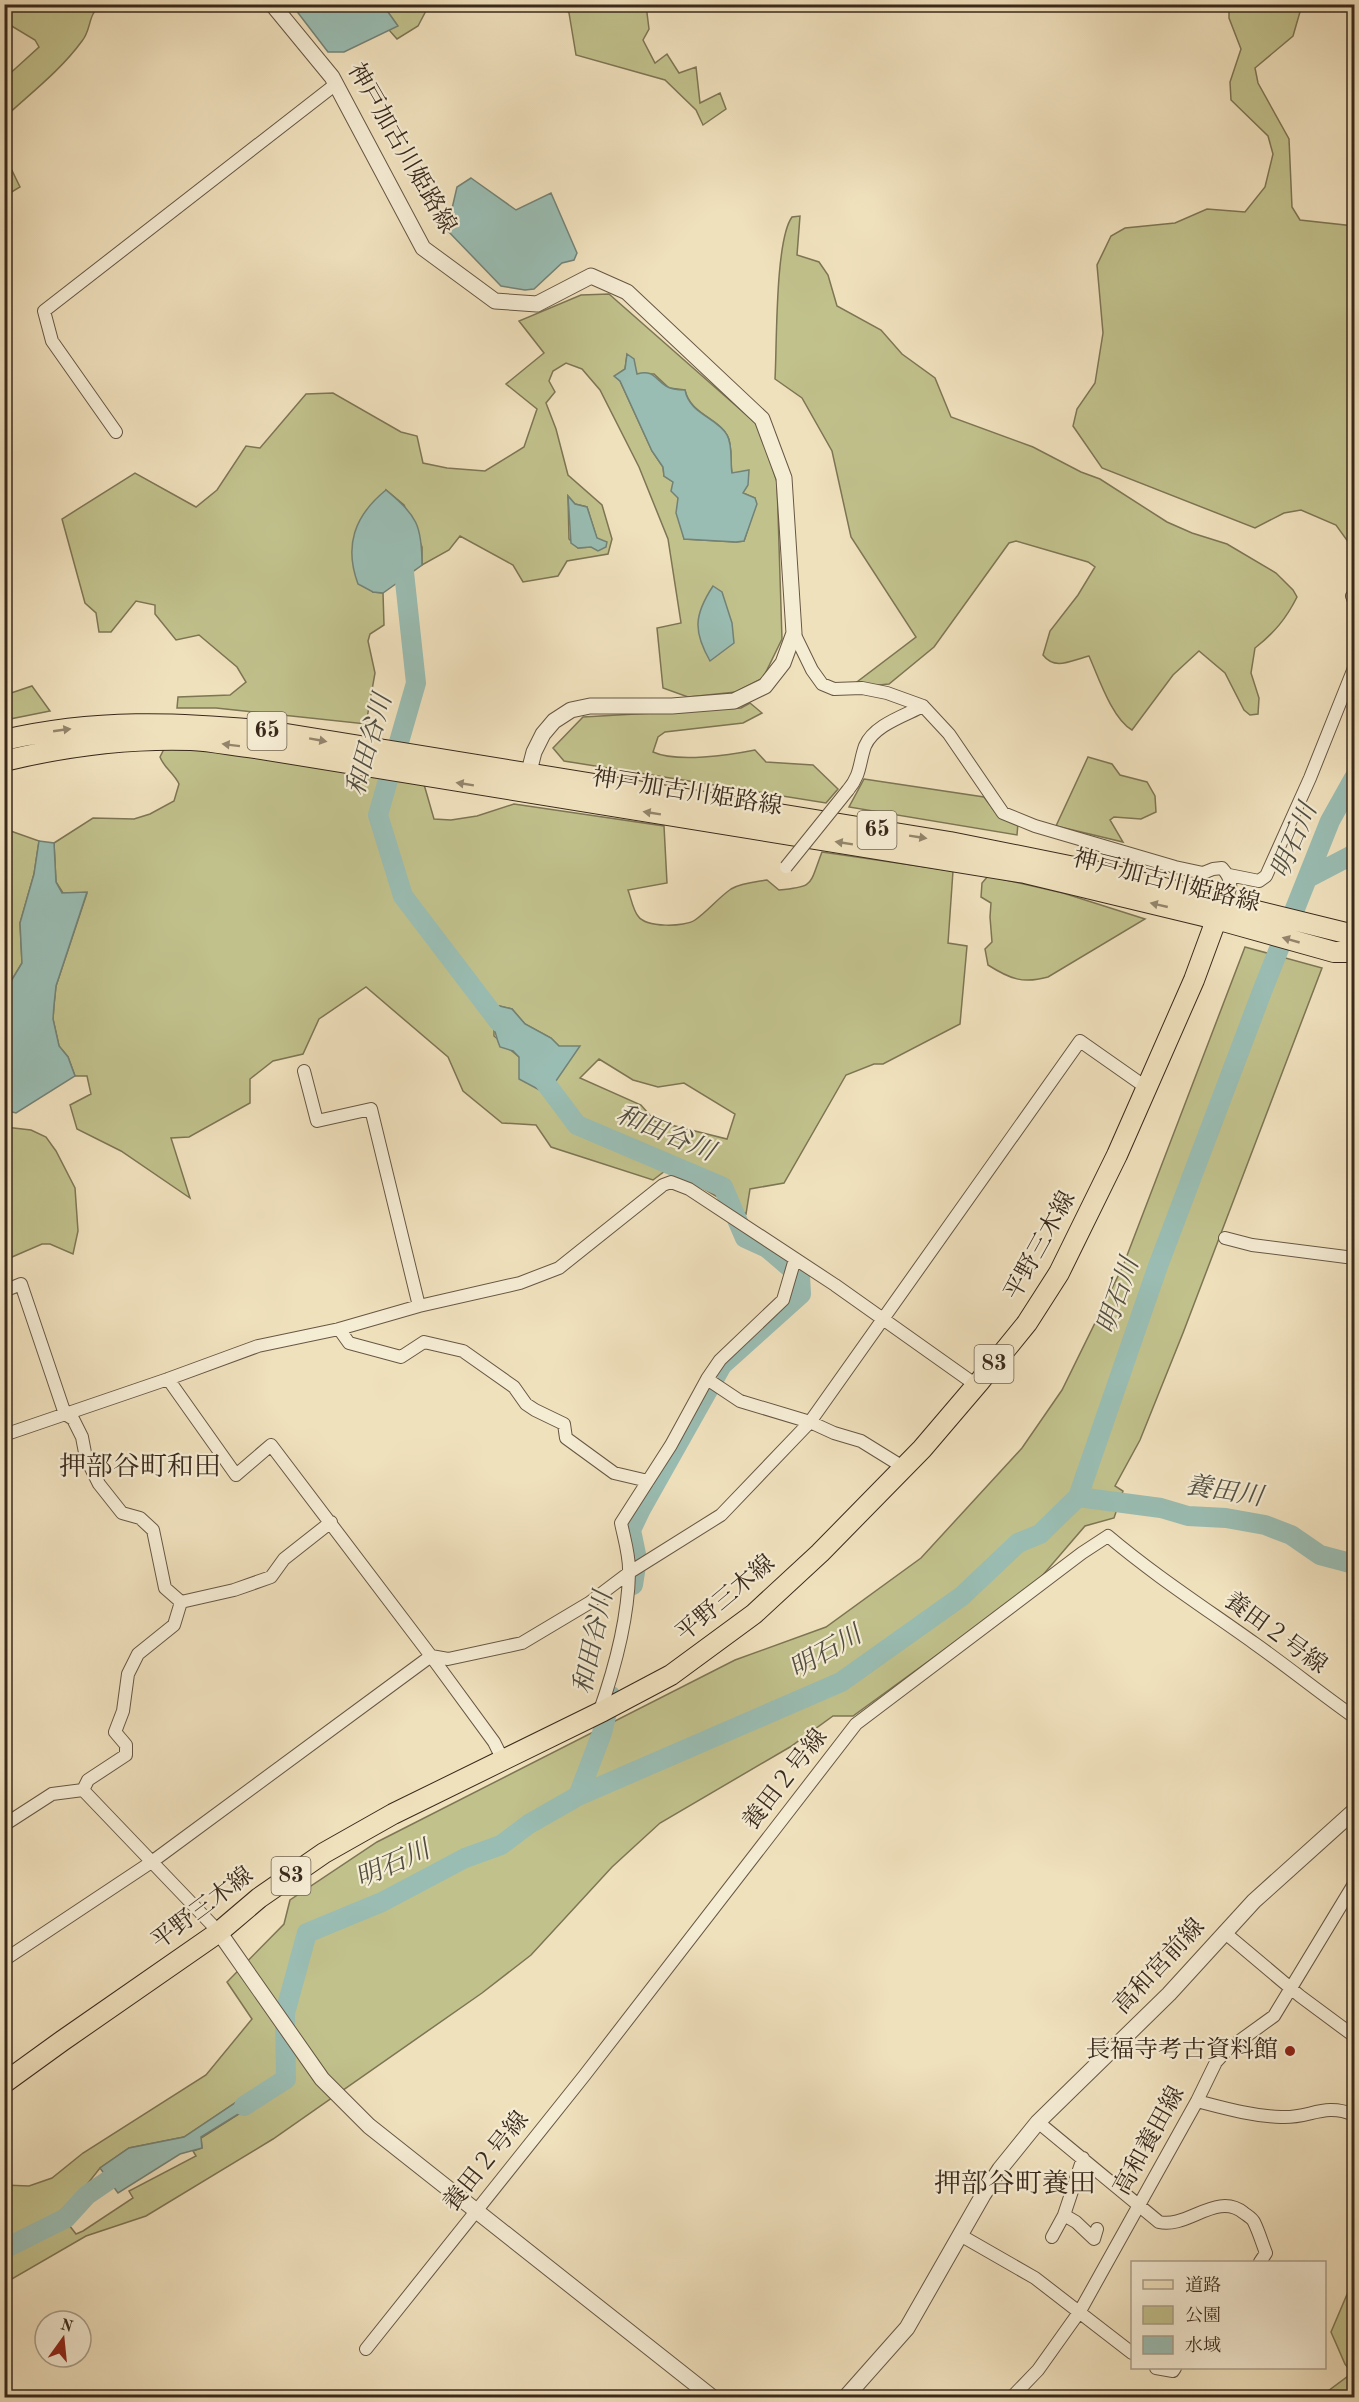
<svg xmlns="http://www.w3.org/2000/svg" width="1359" height="2402" font-family="'Old Standard TT','Noto Serif JP',serif">
<style>
.green{fill:#c1c18c;stroke:#7d7554;stroke-width:1.5;fill-rule:evenodd}
.water{fill:#9abdb3;stroke:#738276;stroke-width:1.5}
.lines{fill:none;stroke-linecap:round;stroke-linejoin:round}
.river{stroke:#9abdb3;stroke-width:20}
.minor-casing{stroke:#675744;stroke-width:14}
.tertiary-casing{stroke:#675744;stroke-width:17}
.primary-casing{stroke:#39291b;stroke-width:22}
.minor{stroke:#f5ecd4;stroke-width:12}
.tertiary{stroke:#f5ecd4;stroke-width:15}
.primary{stroke:#f0e1bd;stroke-width:20}
.minor-bridge-casing{stroke:#675744;stroke-width:14;stroke-linecap:butt}
.minor-bridge{stroke:#f5ecd4;stroke-width:12}
.oneway{fill:#94856c}
.poi-dot{fill:#8f2418;stroke:#f5ecd4;stroke-width:2}
.labels{text-anchor:middle;dominant-baseline:central;stroke-width:4.5;stroke-linejoin:round;paint-order:stroke}
.shield{fill:#f5ecd4;stroke:#716452;stroke-width:1.5}
.shield-label{font-size:22px;font-weight:bold;fill:#39291b}
.street-label{font-size:24px;fill:#39291b;stroke:#f5ecd4}
.poi-label{font-size:24px;fill:#39291b;stroke:#f5ecd4;text-anchor:end}
.water-label{font-size:26px;font-style:italic;fill:#514e41;stroke:#f5ecd4}
.quarter-label{font-size:27px;fill:#39291b;stroke:#f5ecd4}
</style>
<rect width="100%" height="100%" fill="#f0e1bd"/>
<filter id="stains"><feTurbulence type="fractalNoise" baseFrequency=".00333" numOctaves="4"/><feColorMatrix values="0 0 0 0 .2 0 0 0 0 .09 0 0 0 0 .02 0 0 0 .5 -.17"/></filter>
<radialGradient id="worn" r=".72"><stop offset=".6" stop-color="#630" stop-opacity="0"/><stop offset="1" stop-color="#630" stop-opacity=".3"/></radialGradient>
<path class="green" d="M 5,4 L 101,5 C 87,15 92,29 82,41 C 61,70 31,93 5,117 L 5,78 L 39,47 L 35,40 L 5,22 Z
M 383,5 L 429,5 L 418,26 L 397,39 L 389,30 L 397,25 Z
M 563,5 L 646,5 L 649,29 L 643,40 L 655,63 L 667,54 L 679,73 L 696,67 L 700,103 L 720,93 L 726,109 L 703,125 L 696,110 L 665,80 L 576,55 L 569,13 Z
M 1229,5 L 1302,5 L 1293,36 L 1255,68 L 1258,83 L 1289,139 L 1292,207 L 1300,220 L 1354,226 L 1354,411 L 1349,437 L 1354,474 L 1354,550 L 1336,525 L 1301,510 L 1284,513 L 1255,528 L 1102,468 L 1073,426 L 1077,409 L 1095,383 L 1103,333 L 1097,265 L 1111,236 L 1125,228 L 1175,223 L 1207,209 L 1245,212 L 1265,187 L 1273,154 L 1268,136 L 1231,100 L 1230,82 L 1241,49 L 1229,18 Z
M 4,154 L 20,187 L 5,196 L 4,196 Z
M 800,216 L 797,255 L 819,262 L 828,275 L 837,306 L 881,330 L 902,354 L 935,378 L 951,417 L 1033,447 L 1081,472 L 1100,479 L 1167,522 L 1192,533 L 1227,544 L 1276,573 L 1293,590 L 1297,597 C 1286,619 1274,633 1255,648 L 1251,673 L 1259,698 L 1258,714 L 1250,715 L 1244,710 L 1225,673 L 1199,651 L 1173,675 L 1132,730 C 1112,719 1098,676 1089,656 C 1072,660 1055,671 1043,655 L 1050,631 L 1078,595 L 1095,567 L 1088,562 L 1016,541 L 1009,543 L 934,647 L 889,684 L 849,688 L 916,637 L 851,537 L 832,451 L 802,398 L 775,379 C 777,346 775,240 792,217 Z
M 609,294 L 759,426 L 777,482 L 782,639 L 763,678 L 736,692 L 688,697 L 663,688 L 657,628 L 681,623 L 668,539 L 639,467 L 600,390 L 582,369 L 566,363 L 553,371 L 549,381 L 555,392 L 546,403 L 556,429 L 568,475 L 602,505 L 612,539 L 608,554 L 567,561 L 558,576 L 523,582 L 513,565 L 460,536 L 449,550 L 422,565 L 422,547 L 404,505 L 386,490 L 373,592 L 383,593 L 384,625 L 370,634 L 368,641 L 375,673 L 366,724 L 216,708 L 177,708 L 178,697 L 230,695 L 246,682 L 237,667 L 199,635 L 176,640 L 155,614 L 155,605 L 136,601 L 111,632 L 99,632 L 96,613 L 85,603 L 62,519 L 135,473 L 196,507 L 217,490 L 246,446 L 260,448 L 306,394 L 333,393 L 401,432 L 417,436 L 423,463 L 447,468 L 485,471 L 524,447 L 537,409 L 506,384 L 544,353 L 519,321 L 581,295 ZM 627,355 L 637,374 L 654,374 L 669,388 L 685,390 C 690,414 718,418 727,435 C 733,445 730,462 732,473 L 737,473 L 743,493 L 755,498 L 756,504 L 744,541 L 736,542 L 684,539 L 678,497 L 673,482 L 664,476 L 663,467 L 652,451 L 620,381 L 615,376 L 625,369 ZM 568,496 L 575,504 L 587,507 L 597,539 L 600,541 L 591,547 L 578,548 L 569,539 Z
M 32,686 L 50,711 L 5,720 L 5,695 Z
M 750,703 L 762,713 L 743,723 L 665,732 L 658,737 L 653,752 C 677,763 730,755 755,750 L 766,762 L 813,765 L 838,789 L 826,803 L 564,761 L 553,748 L 583,717 L 741,708 Z
M 164,749 L 203,750 L 423,781 L 434,819 L 451,820 L 477,816 L 514,804 L 664,826 L 667,883 L 628,890 C 631,898 633,910 638,916 C 646,928 685,927 695,920 C 708,911 718,898 731,889 C 741,883 755,882 767,880 L 779,890 C 815,887 809,885 822,852 L 953,871 L 948,943 L 967,946 L 960,1024 L 883,1064 L 874,1064 L 846,1075 L 784,1183 L 750,1189 L 746,1214 L 669,1168 L 653,1180 L 551,1147 L 536,1125 L 502,1123 L 463,1091 L 448,1057 L 366,987 L 319,1019 L 303,1054 L 273,1061 L 250,1079 L 250,1103 L 189,1137 L 171,1138 L 190,1198 L 121,1151 L 77,1129 L 70,1105 L 91,1094 L 87,1076 L 75,1076 L 68,1057 L 59,1046 L 53,1019 L 54,1005 L 56,986 L 87,893 L 63,893 L 56,882 L 54,843 L 93,818 L 134,819 L 150,814 L 174,801 L 179,784 C 174,773 164,768 160,757 ZM 484,1000 L 491,1004 L 512,1009 L 525,1024 L 551,1038 L 559,1046 L 519,1057 L 494,1036 L 494,1027 L 482,1009 ZM 599,1059 L 633,1080 L 658,1087 L 684,1083 L 735,1114 L 727,1139 L 655,1121 L 641,1105 L 580,1078 Z
M 1088,757 L 1112,764 L 1120,775 L 1147,782 L 1155,796 L 1156,812 L 1141,819 L 1114,817 L 1110,820 L 1123,842 L 1056,826 Z
M 864,779 L 984,797 L 999,817 L 1018,823 L 1017,835 L 849,807 Z
M 5,829 L 39,841 L 34,874 L 20,923 L 22,963 L 10,983 L 5,984 Z
M 988,876 L 1063,893 L 1145,919 L 1048,977 C 1023,984 1010,979 988,965 L 985,949 L 992,942 L 990,917 L 991,903 L 981,897 L 982,883 Z
M 1245,947 L 1322,968 L 1183,1333 L 1140,1440 L 1115,1486 L 1123,1491 L 1114,1518 L 1085,1526 L 1036,1583 L 853,1716 L 833,1716 L 790,1747 L 660,1823 L 612,1867 L 531,1955 L 482,1993 L 273,2139 L 146,2216 L 86,2236 L 5,2283 L 4,2185 L 29,2186 L 52,2178 L 83,2153 L 206,2075 L 252,2019 L 227,1982 L 284,1924 L 290,1900 L 377,1842 L 735,1660 L 826,1627 L 921,1558 L 1022,1448 L 1062,1390 L 1123,1266 ZM 264,2088 L 269,2095 L 201,2138 L 202,2148 L 193,2151 L 196,2156 L 129,2191 L 133,2198 L 83,2231 L 76,2234 L 59,2212 L 81,2192 L 100,2168 L 129,2148 L 184,2137 L 250,2093 Z
M 5,1127 L 31,1130 L 46,1137 L 56,1151 L 75,1188 L 78,1231 L 73,1254 L 50,1244 L 42,1244 L 5,1260 Z
M 1354,2278 L 1354,2397 L 1320,2397 L 1352,2373 L 1345,2364 L 1331,2332 Z"/>
<path class="water" d="M 292,5 L 383,5 L 398,26 L 344,52 L 328,52 Z
M 471,178 L 516,210 L 551,193 L 577,253 L 574,260 L 562,263 L 534,289 L 525,290 L 501,286 L 447,230 L 457,187 Z
M 627,354 L 634,359 L 637,374 C 653,369 655,379 666,386 C 672,390 679,390 685,390 C 689,414 718,418 727,435 C 733,445 730,462 732,473 L 749,470 L 748,485 L 743,493 L 755,498 L 757,504 L 744,541 L 736,542 L 684,539 L 676,513 L 678,498 L 671,491 L 673,482 L 664,476 L 663,467 L 652,451 L 620,381 L 614,376 L 625,369 Z
M 386,490 C 417,516 422,525 422,565 L 383,593 L 373,592 L 358,584 C 344,546 354,516 386,490 Z
M 568,496 L 575,504 L 587,507 L 597,538 L 607,542 L 606,547 L 598,551 L 591,547 L 578,548 L 571,543 Z
M 713,586 L 722,592 L 732,623 L 734,643 L 710,661 C 693,631 694,615 713,586 Z
M 39,841 L 54,843 L 56,882 L 62,893 L 87,892 L 56,986 L 54,1005 L 53,1019 L 59,1046 L 68,1057 L 75,1076 L 16,1113 L 8,1111 C 10,1101 11,1094 5,1085 L 5,1021 L 10,983 L 22,963 L 20,923 L 34,874 Z
M 484,999 L 491,1004 L 512,1009 L 525,1024 L 551,1038 L 559,1046 L 580,1046 L 547,1094 L 519,1079 L 519,1057 L 513,1051 L 500,1047 C 497,1040 496,1035 494,1028 C 491,1019 483,1011 480,1001 Z
M 264,2088 L 269,2095 L 201,2137 L 202,2148 L 180,2154 L 118,2193 L 100,2168 L 129,2148 L 184,2137 L 250,2093 Z"/>
<g class="lines">
<path class="river" d="M 399,554 L 403,563 L 416,683 L 378,815 L 403,896 L 499,1022
M 1310,877 L 1354,854
M 535,1069 L 577,1125 L 723,1187 L 745,1238 L 767,1248 L 800,1276 L 801,1294 L 722,1365 L 641,1509 L 631,1530 L 637,1559 L 633,1585
M 1078,1497 L 1161,1508 L 1188,1516 L 1226,1518 L 1265,1525 L 1291,1535 L 1320,1555 L 1354,1564
M 578,1796 L 602,1733 L 611,1696
M 244,2106 L 286,2079 L 285,2013 L 307,1933 L 382,1902 L 465,1858 L 501,1845 L 529,1824 L 578,1796 L 841,1682 L 962,1596 L 1018,1543 L 1040,1534 L 1078,1497 L 1158,1266 L 1263,989 L 1330,821 L 1354,778
M 4,2249 L 66,2218 L 87,2195 L 131,2165"/>
<defs>
<path id="minor" d="M 116,432 L 52,341 L 44,311 L 336,84
M 1352,596 L 1354,601
M 794,633 L 812,670 L 822,684 L 834,689 L 862,688 L 887,693 L 923,706 L 949,734 L 1003,813 L 1035,826 L 1175,867 L 1203,873 L 1213,869 L 1222,868 C 1234,881 1232,891 1222,904
M 848,790 C 861,775 859,763 865,746 C 874,725 904,716 923,706
M 1229,875 L 1259,881 L 1266,876 L 1310,778 L 1354,668
M 304,1071 L 317,1121 L 371,1109 L 419,1306
M 1225,1238 L 1252,1245 L 1354,1258
M 4,1291 L 21,1284 L 65,1414 L 73,1419 L 82,1437 L 86,1458 L 99,1484 L 122,1513 L 140,1518 L 153,1530 L 165,1588 L 181,1602
M 339,1329 L 349,1343 L 401,1357 L 424,1342 L 463,1351 L 514,1387 L 526,1404 L 535,1410 L 564,1424 L 566,1438 L 614,1473 L 648,1481
M 168,1379 L 236,1475 L 271,1445 L 431,1656 L 494,1742 L 503,1760
M 707,1379 L 740,1401 L 810,1422 L 834,1433 L 861,1441 L 903,1467
M 4,1435 L 168,1379 L 258,1346 L 339,1329 L 419,1306 L 520,1283 L 559,1268 L 663,1185 L 671,1182 L 689,1189 L 835,1285 L 976,1385
M 181,1602 L 234,1590 L 271,1577 L 284,1559 L 331,1522
M 599,1713 C 615,1668 628,1621 629,1573 C 630,1557 624,1538 621,1523 L 671,1445 L 707,1379 L 720,1360 L 783,1300 L 795,1259
M 83,1790 L 88,1780 L 126,1755 L 126,1745 L 115,1732 L 123,1711 L 128,1674 L 138,1654 L 174,1625 L 181,1602
M 83,1790 L 219,1932
M 4,1825 L 52,1794 L 83,1790
M 1224,1932 L 1300,1996 L 1354,2036
M 4,1960 L 153,1861 L 431,1656 L 448,1659 L 522,1643 L 589,1603 L 630,1572 L 721,1515 L 810,1422 L 1080,1041 L 1147,1088
M 1197,2101 C 1224,2108 1252,2116 1281,2117 C 1309,2119 1324,2102 1354,2115
M 1038,2122 L 1159,2222 C 1187,2229 1217,2191 1244,2213 C 1248,2216 1252,2218 1254,2222 C 1259,2232 1262,2243 1266,2253 L 1260,2262
M 1064,2215 L 1083,2158
M 960,2235 L 1035,2278 L 1132,2353
M 1052,2237 L 1064,2215 L 1076,2222 L 1094,2239 L 1097,2229
M 366,2349 L 584,2076 L 856,1724 L 1082,1553 L 1108,1536 C 1154,1575 1205,1608 1254,1643 C 1288,1667 1320,1693 1354,1717
M 1156,2368 L 1173,2371 L 1175,2368
M 1011,2398 L 1038,2370 L 1080,2311 L 1197,2101 L 1216,2062 L 1227,2050 L 1274,2016 L 1354,1884"/>
<path id="tertiary" d="M 272,4 L 332,77 L 423,248 L 495,301 L 537,304 L 591,276 L 627,292 L 762,419 L 784,478 L 794,633 L 783,663 L 765,686 L 734,701 L 672,706 L 590,706 L 571,710 L 554,721 L 543,734 L 534,752 L 526,783
M 219,1932 L 322,2079 L 369,2126 L 713,2398
M 845,2398 L 907,2328 L 983,2195 L 1000,2169 L 1038,2122 L 1169,1994 L 1254,1901 L 1354,1811"/>
<path id="primary" d="M 4,740 C 95,719 177,722 268,731 L 950,842 L 1099,872 L 1354,935
M 4,761 C 66,746 129,738 191,740 C 213,741 234,746 255,748 L 1025,873 L 1216,919 L 1334,952 L 1354,952
M 4,2083 L 62,2041 L 219,1932 L 259,1898 L 324,1853 L 393,1814 L 603,1711 L 671,1675 L 754,1614 L 820,1553 L 922,1449 L 980,1381 L 1027,1323 L 1059,1273 L 1117,1155 L 1194,980 L 1222,904"/>
</defs>
<use href="#minor" class="minor-casing"/>
<use href="#tertiary" class="tertiary-casing"/>
<use href="#primary" class="primary-casing"/>
<use href="#minor" class="minor"/>
<use href="#tertiary" class="tertiary"/>
<use href="#primary" class="primary"/>
<defs>
<path id="minor-bridge" d="M 786,867 L 848,790"/>
</defs>
<use href="#minor-bridge" class="minor-bridge-casing"/>
<use href="#minor-bridge" class="minor-bridge"/>
</g>
<defs><path id="oneway-solid" d="M-6-.8H1V-3.2L6.5 0L1 3.2V.8H-6Z" transform="scale(1.5)"/></defs>
<g class="oneway">
<use href="#oneway-solid" transform="translate(62 730) rotate(-8)"/>
<use href="#oneway-solid" transform="translate(318 740) rotate(10)"/>
<use href="#oneway-solid" transform="translate(231 745) rotate(-173)"/>
<use href="#oneway-solid" transform="translate(465 784) rotate(-171)"/>
<use href="#oneway-solid" transform="translate(652 813) rotate(-171)"/>
<use href="#oneway-solid" transform="translate(918 837) rotate(9)"/>
<use href="#oneway-solid" transform="translate(844 843) rotate(-171)"/>
<use href="#oneway-solid" transform="translate(1159 905) rotate(-167)"/>
<use href="#oneway-solid" transform="translate(1291 940) rotate(-164)"/>
</g>
<circle class="poi-dot" cx="1290" cy="2051" r="6"/>
<g class="labels">
<g class="shield">
<rect x="247.5" y="712" width="39" height="38" rx="4.5"/>
<rect x="857.5" y="811" width="39" height="38" rx="4.5"/>
<rect x="974.5" y="1345" width="39" height="38" rx="4.5"/>
<rect x="271.5" y="1857" width="39" height="38" rx="4.5"/>
</g>
<g class="shield-label">
<text x="267" y="731">65</text>
<text x="877" y="830">65</text>
<text x="994" y="1364">83</text>
<text x="291" y="1876">83</text>
</g>
<g class="street-label">
<text transform="translate(401 149) rotate(60)">神戸加古川姫路線</text>
<text transform="translate(687 793) rotate(9)">神戸加古川姫路線</text>
<text transform="translate(1166 882) rotate(14)">神戸加古川姫路線</text>
<text transform="translate(1041 1246) rotate(-61)">平野三木線</text>
<text transform="translate(726 1599) rotate(-40)">平野三木線</text>
<text transform="translate(1275 1634) rotate(36)">養田２号線</text>
<text transform="translate(786 1780) rotate(-52)">養田２号線</text>
<text transform="translate(203 1909) rotate(-37)">平野三木線</text>
<text transform="translate(1160 1967) rotate(-47)">高和宮前線</text>
<text transform="translate(1150 2141) rotate(-61)">高和養田線</text>
<text transform="translate(487 2162) rotate(-51)">養田２号線</text>
</g>
<g class="poi-label">
<text x="1278" y="2051">長福寺考古資料館</text>
</g>
<g class="water-label">
<text transform="translate(370 745) rotate(-74)">和田谷川</text>
<text transform="translate(1295 841) rotate(-67)">明石川</text>
<text transform="translate(665 1134) rotate(23)">和田谷川</text>
<text transform="translate(1119 1296) rotate(-71)">明石川</text>
<text transform="translate(1224 1492) rotate(9)">養田川</text>
<text transform="translate(594 1643) rotate(-78)">和田谷川</text>
<text transform="translate(826 1653) rotate(-30)">明石川</text>
<text transform="translate(393 1865) rotate(-24)">明石川</text>
</g>
<g class="quarter-label">
<text x="140" y="1467">押部谷町和田</text>
<text x="1015" y="2184">押部谷町養田</text>
</g>
</g>
<rect width="1359" height="2402" fill="none" stroke="#f0e1bd" stroke-width="24"/>
<rect x="6" y="6" width="1347" height="2390" fill="none" stroke="#39291b" stroke-width="3"/>
<rect x="12" y="12" width="1335" height="2378" fill="none" stroke="#39291b" stroke-width="1.5"/>
<rect x="1131" y="2261" width="195" height="108" fill="#f5ecd4" stroke="#aa9e8a" stroke-width="1.5"/>
<rect x="1143" y="2280" width="30" height="9" fill="#f0e1bd" stroke="#aa9e8a" stroke-width="1.5"/>
<text x="1185" y="2291" font-size="18" fill="#39291b">道路</text>
<rect x="1143" y="2306" width="30" height="18" fill="#c1c18c" stroke="#aa9e8a" stroke-width="1.5"/>
<text x="1185" y="2321" font-size="18" fill="#39291b">公園</text>
<rect x="1143" y="2336" width="30" height="18" fill="#9abdb3" stroke="#aa9e8a" stroke-width="1.5"/>
<text x="1185" y="2351" font-size="18" fill="#39291b">水域</text>
<g transform="translate(63 2339) rotate(15)"><circle r="28" fill="#f5ecd4" stroke="#aa9e8a" stroke-width="1.5"/>
<path d="M0-4.5L10 22L0 15L-10 22Z" fill="#8f2418"/>
<text y="-9" font-size="16" font-weight="bold" text-anchor="middle" fill="#39291b">N</text>
</g>
<rect width="100%" height="100%" filter="url(#stains)"/>
<rect width="100%" height="100%" fill="url(#worn)"/>
</svg>
